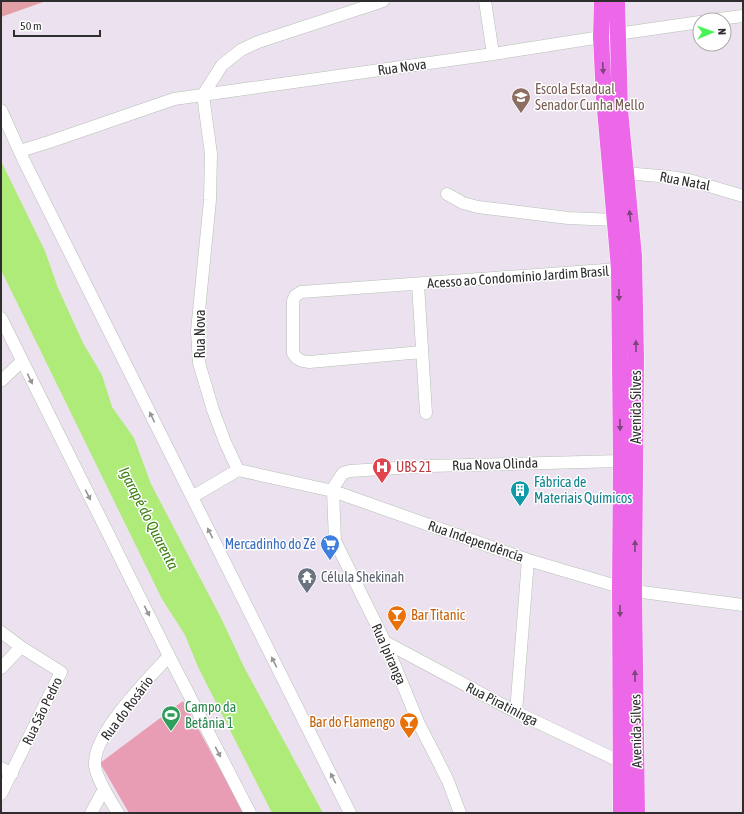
<svg xmlns="http://www.w3.org/2000/svg" width="744" height="814" font-family="'Asap Condensed',sans-serif">
<style>
.green{fill:#e2a0a6}
.pitch{fill:#e99db5}
.water{fill:#afeb79}
.lines{fill:none;stroke-linecap:round;stroke-linejoin:round}
.minor-casing{stroke:#b4c0b5;stroke-width:13}
.major-casing{stroke:#fff;stroke-width:17}
.minor{stroke:#fff;stroke-width:12}
.major{stroke:#ed68e9;stroke-width:16}
.oneway{fill:#7a4579}
.oneway2{fill:#969696}
.labels{text-anchor:middle;dominant-baseline:central;stroke-width:3;stroke-linejoin:round;paint-order:stroke}
.street-label{font-size:14px;fill:#2e2e2e;stroke:#fff}
.education-label{font-size:14px;fill:#785e54;stroke:#fff;text-anchor:start}
.health-label{font-size:14px;fill:#be3a42;stroke:#fff;text-anchor:start}
.culture-label{font-size:14px;fill:#0d838f;stroke:#fff;text-anchor:start}
.shop-label{font-size:14px;fill:#366cbe;stroke:#fff;text-anchor:end}
.worship-label{font-size:14px;fill:#5b616d;stroke:#fff;text-anchor:start}
.food-label{font-size:14px;fill:#c56008;stroke:#fff;text-anchor:start}
.leisure-label{font-size:14px;fill:#27864d;stroke:#fff;text-anchor:start}
.water-label{font-size:15px;font-style:italic;fill:#3e8113;stroke:#fff}
</style>
<rect width="100%" height="100%" fill="#ece1ee"/>
<path class="green" d="M 1,1 L 46,1 L 1,17 Z"/>
<path class="pitch" d="M 183,701 L 244,813 L 129,813 L 100,763 Z"/>
<path class="water" d="M 1,161 L 45,251 L 58,288 L 83,343 L 102,375 L 112,407 L 134,438 L 151,484 L 221,618 L 245,669 L 323,813 L 272,813 L 198,667 L 185,635 L 162,599 L 1,270 Z"/>
<g class="lines">
<defs>
<path id="minor" d="M 485,1 L 493,54
M 711,20 L 743,16
M 617,34 L 700,22
M 203,95 L 211,154 L 210,200 L 197,331 L 199,363 L 213,410 L 225,442 L 238,470 L 333,491 L 528,560 L 620,587
M 203,95 L 222,65 L 241,50 L 258,42 L 383,1
M 1,110 L 24,161 L 350,813
M 20,151 L 49,142 L 174,99 L 493,54 L 601,37
M 625,173 L 670,177 L 689,180 L 743,196
M 447,194 L 463,203 L 478,207 L 568,218 L 615,220
M 418,284 L 426,413
M 1,318 L 169,656 L 250,813
M 422,352 L 309,362 C 301,361 297,360 293,353 L 293,301 L 295,296 L 301,292 L 619,269
M 1,381 L 22,361
M 192,497 L 238,470
M 634,591 L 743,605
M 1,632 L 21,647 L 61,672 L 1,794
M 385,642 L 516,712 L 621,762
M 1,668 L 21,647
M 516,712 L 528,560
M 1,768 L 12,774
M 91,813 L 104,789
M 118,813 C 111,801 97,780 95,766 C 92,734 148,679 169,656
M 460,813 L 448,781 L 435,755 L 419,724 L 385,642 L 335,541 L 333,491 L 335,485 L 343,473 L 350,471 L 429,466 L 621,461"/>
<path id="major" d="M 602,1 L 601,37 L 604,98 L 619,269 L 621,461 L 620,587 L 621,813
M 617,1 L 620,110 L 634,256 L 636,357 L 634,591 L 637,813"/>
</defs>
<use href="#minor" class="minor-casing"/>
<use href="#major" class="major-casing"/>
<use href="#minor" class="minor"/>
<use href="#major" class="major"/>
</g>
<defs><path id="oneway-solid" d="M-6-.8H1V-3.2L6.5 0L1 3.2V.8H-6Z"/></defs>
<g class="oneway">
<use href="#oneway-solid" transform="translate(603 68) rotate(87)"/>
<use href="#oneway-solid" transform="translate(630 216) rotate(-96)"/>
<use href="#oneway-solid" transform="translate(619 295) rotate(89)"/>
<use href="#oneway-solid" transform="translate(636 346) rotate(-91)"/>
<use href="#oneway-solid" transform="translate(620 425) rotate(89)"/>
<use href="#oneway-solid" transform="translate(635 546) rotate(-89)"/>
<use href="#oneway-solid" transform="translate(620 611) rotate(90)"/>
<use href="#oneway-solid" transform="translate(635 676) rotate(-91)"/>
</g>
<g class="oneway2">
<use href="#oneway-solid" transform="translate(30 379) rotate(64)"/>
<use href="#oneway-solid" transform="translate(152 417) rotate(-116)"/>
<use href="#oneway-solid" transform="translate(88 495) rotate(63)"/>
<use href="#oneway-solid" transform="translate(210 533) rotate(-117)"/>
<use href="#oneway-solid" transform="translate(147 611) rotate(63)"/>
<use href="#oneway-solid" transform="translate(274 662) rotate(-117)"/>
<use href="#oneway-solid" transform="translate(218 752) rotate(63)"/>
<use href="#oneway-solid" transform="translate(333 778) rotate(-117)"/>
</g>
<defs>
<symbol id="school-pin" viewBox="-11 -11 22 30"><path d="M0 17L-7.5 6A9.5 9.5 0 1 1 7.5 6Z" fill="#8d6e63" stroke="#fff"/><path d="M0-5L7-2L0 1L-7-2ZM-4 1L0 2.5L4 1V4Q0 6-4 4Z" fill="#fff"/></symbol>
<symbol id="hospital-pin" viewBox="-11 -11 22 30"><path d="M0 17L-7.5 6A9.5 9.5 0 1 1 7.5 6Z" fill="#e0444e" stroke="#fff"/><path d="M-5-5h3v3.5h4V-5h3V5h-3V1.5h-4V5h-3Z" fill="#fff"/></symbol>
<symbol id="building-pin" viewBox="-11 -11 22 30"><path d="M0 17L-7.5 6A9.5 9.5 0 1 1 7.5 6Z" fill="#0f9aa8" stroke="#fff"/><path d="M-4-6H4V6H1V3H-1V6H-4ZM-2.5-4.3h1.7v1.8h-1.7ZM.8-4.3h1.7v1.8H.8ZM-2.5-1h1.7V.8h-1.7ZM.8-1h1.7V.8H.8Z" fill="#fff"/></symbol>
<symbol id="supermarket-pin" viewBox="-11 -11 22 30"><path d="M0 17L-7.5 6A9.5 9.5 0 1 1 7.5 6Z" fill="#3f7fe0" stroke="#fff"/><path d="M-6-5.5h2.5l.6 2H6L4.5 2H-2.5L-4.4-4H-6ZM-1.5 3.2a1.3 1.3 0 1 0 .1 0ZM3 3.2a1.3 1.3 0 1 0 .1 0Z" fill="#fff"/></symbol>
<symbol id="temple-pin" viewBox="-11 -11 22 30"><path d="M0 17L-7.5 6A9.5 9.5 0 1 1 7.5 6Z" fill="#6b7280" stroke="#fff"/><path d="M0-6L5-2H3V0L6.5 2.5H4V6H1.5V3h-3V6H-4V2.5H-6.5L-3 0V-2H-5Z" fill="#fff"/></symbol>
<symbol id="bar-pin" viewBox="-11 -11 22 30"><path d="M0 17L-7.5 6A9.5 9.5 0 1 1 7.5 6Z" fill="#e8710a" stroke="#fff"/><path d="M-6-5H6L.8 .8V4.5H3.5V6h-7V4.5H-.8V.8Z" fill="#fff"/></symbol>
<symbol id="stadium-pin" viewBox="-11 -11 22 30"><path d="M0 17L-7.5 6A9.5 9.5 0 1 1 7.5 6Z" fill="#2e9e5b" stroke="#fff"/><path d="M0-5a6.5 5 0 1 0 0 10a6.5 5 0 1 0 0-10ZM-3.5-1.8h7v3.6h-7Z" fill="#fff"/></symbol>
</defs>
<g fill-rule="evenodd">
<use href="#school-pin" x="510" y="86" width="22" height="30"/>
<use href="#hospital-pin" x="371" y="456" width="22" height="30"/>
<use href="#building-pin" x="509" y="479" width="22" height="30"/>
<use href="#supermarket-pin" x="319" y="533" width="22" height="30"/>
<use href="#temple-pin" x="296" y="566" width="22" height="30"/>
<use href="#bar-pin" x="386" y="604" width="22" height="30"/>
<use href="#stadium-pin" x="160" y="704" width="22" height="30"/>
<use href="#bar-pin" x="398" y="711" width="22" height="30"/>
</g>
<g class="labels">
<g class="street-label">
<text transform="translate(402 67) rotate(-8)">Rua Nova</text>
<text transform="translate(685 181) rotate(11)">Rua Natal</text>
<text transform="translate(518 277) rotate(-4)">Acesso ao Condomínio Jardim Brasil</text>
<text transform="translate(200 334) rotate(-90)">Rua Nova</text>
<text transform="translate(636 407) rotate(-90)">Avenida Silves</text>
<text transform="translate(495 464) rotate(-2)">Rua Nova Olinda</text>
<text transform="translate(476 541) rotate(19)">Rua Independência</text>
<text transform="translate(389 654) rotate(66)">Rua Ipiranga</text>
<text transform="translate(502 704) rotate(27)">Rua Piratininga</text>
<text transform="translate(127 708) rotate(-53)">Rua do Rosário</text>
<text transform="translate(42 711) rotate(-64)">Rua São Pedro</text>
<text transform="translate(636 731) rotate(-91)">Avenida Silves</text>
</g>
<g class="education-label">
<text x="535" y="89">Escola Estadual<tspan x="535" dy="16">Senador Cunha Mello</tspan></text>
</g>
<g class="health-label">
<text x="396" y="467">UBS 21</text>
</g>
<g class="culture-label">
<text x="534" y="482">Fábrica de<tspan x="534" dy="16">Materiais Químicos</tspan></text>
</g>
<g class="shop-label">
<text x="316" y="544">Mercadinho do Zé</text>
</g>
<g class="worship-label">
<text x="321" y="577">Célula Shekinah</text>
</g>
<g class="food-label">
<text x="411" y="615">Bar Titanic</text>
<text x="395" y="722" text-anchor="end">Bar do Flamengo</text>
</g>
<g class="leisure-label">
<text x="185" y="707">Campo da<tspan x="185" dy="16">Betânia 1</tspan></text>
</g>
<g class="water-label">
<text transform="translate(149 518) rotate(63)">Igarapé do Quarenta</text>
</g>
</g>
<rect width="744" height="814" fill="none" stroke="#2e2e2e" stroke-width="4"/>
<g transform="translate(712 32) rotate(88)"><circle r="19" fill="#ffffff" stroke="#ababab"/>
<path d="M0-3L7 15L0 10L-7 15Z" fill="#48f455"/>
<text y="-6" font-size="11" font-weight="bold" text-anchor="middle" fill="#2e2e2e">N</text>
</g>
<path d="M14 30v6h86v-6" fill="none" stroke="#2e2e2e" stroke-width="2"/>
<text x="20" y="30" font-size="12" fill="#2e2e2e" stroke="#ffffff" stroke-width="3" paint-order="stroke">50 m</text>
</svg>
